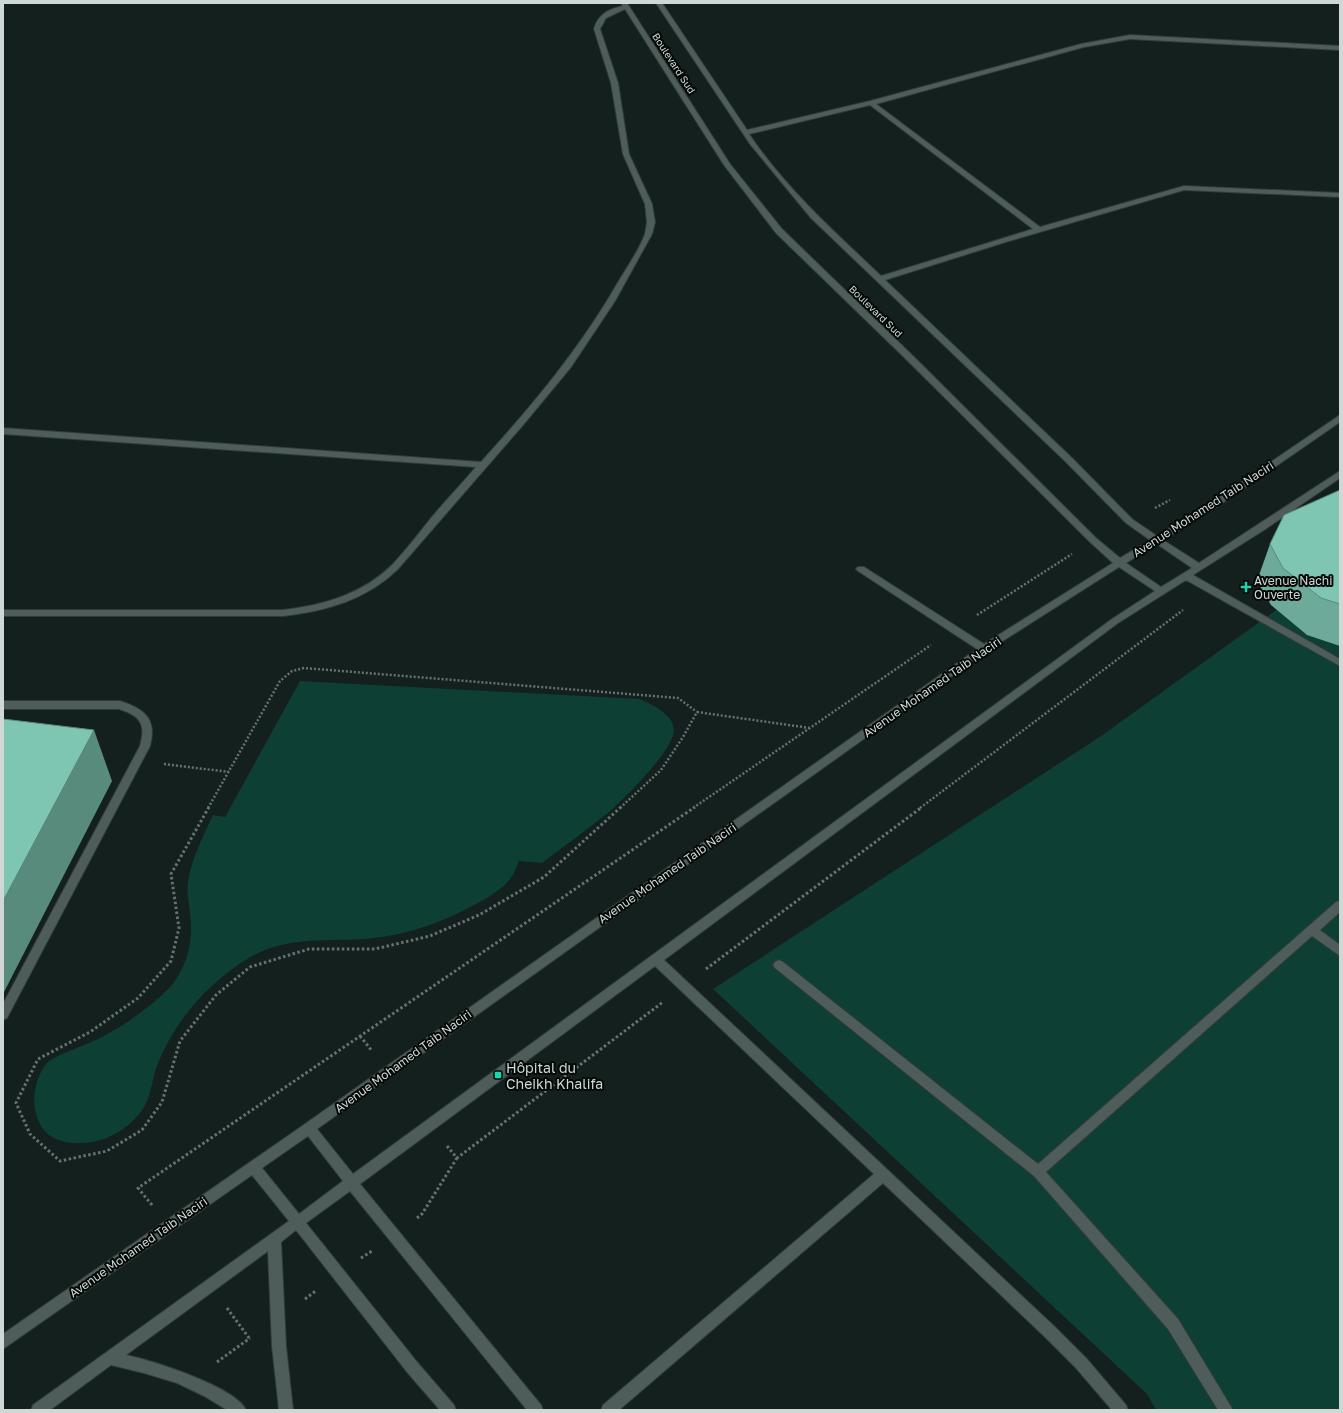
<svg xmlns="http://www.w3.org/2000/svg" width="1343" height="1413" font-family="'Golos Text',sans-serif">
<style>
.green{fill:#0e3f34}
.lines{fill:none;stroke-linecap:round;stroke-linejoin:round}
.minor-casing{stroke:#333b39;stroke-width:2}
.path-far1{stroke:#67726f;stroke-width:2.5;stroke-dasharray:2 2;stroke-linecap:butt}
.path{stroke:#67726f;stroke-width:3;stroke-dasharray:2.5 2.5;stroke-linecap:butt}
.minor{fill:#4e5d59;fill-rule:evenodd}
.wall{fill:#6daa99}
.shaded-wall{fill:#598b7d}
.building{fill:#7fc6b2;stroke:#598b7d}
.poi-dot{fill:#1bd5b1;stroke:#040907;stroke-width:1.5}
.labels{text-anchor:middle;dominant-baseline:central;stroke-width:4;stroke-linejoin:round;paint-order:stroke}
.far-street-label{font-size:10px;fill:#d0d8d6;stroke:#040907}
.street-label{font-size:12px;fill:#d0d8d6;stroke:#040907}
.poi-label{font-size:12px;fill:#d0d8d6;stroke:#040907;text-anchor:start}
.near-poi-label{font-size:14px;fill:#d0d8d6;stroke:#040907;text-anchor:start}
</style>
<rect width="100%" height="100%" fill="#13201d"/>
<path class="green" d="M 1340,564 L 1340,1410 L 1156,1410 L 1147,1394 L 713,989 L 1101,736 Z
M 300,681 L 639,699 C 652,704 673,714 674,730 C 674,750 623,800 608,813 C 587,830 564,846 542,863 L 519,861 C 516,867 514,875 510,879 C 502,889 489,897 478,903 C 445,921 411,934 374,938 C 340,942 307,937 274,947 C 256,952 240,963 226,974 C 195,998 171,1030 157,1066 C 152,1079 151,1097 143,1109 C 136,1119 124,1130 113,1135 C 90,1147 49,1149 38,1120 C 31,1103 34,1078 47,1063 C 55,1055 89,1044 102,1037 C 126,1024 151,1007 170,987 C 184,972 192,946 191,926 C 191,911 186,897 188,881 C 192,858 203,836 213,815 L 225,817 Z"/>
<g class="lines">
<defs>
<path id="minor" d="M 621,3 L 627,3 L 730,164 L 782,229 L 914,357 L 1096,538 L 1120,558 L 1150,540 L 1126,523 L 1066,462 L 811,218 L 750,144 L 656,3 L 662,3 L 747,130 L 870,101 L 1081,44 L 1130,35 L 1340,46 L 1340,50 L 1130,39 L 1084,47 L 876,104 L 1040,227 L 1184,186 L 1340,193 L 1340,197 L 1184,190 L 1009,241 L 885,280 L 1072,458 L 1132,519 L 1157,536 L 1215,500 L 1340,415 L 1340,422 L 1221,504 L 1163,540 L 1199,563 L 1340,471 L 1340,478 L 1264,530 L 1193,575 L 1340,659 L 1340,666 L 1186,580 L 1118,623 L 664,960 L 1055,1327 L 1086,1358 L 1126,1405 L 1128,1410 L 1112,1410 L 1076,1368 L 1045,1337 L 883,1183 L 619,1410 L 601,1410 L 603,1405 L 874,1174 L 655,966 L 360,1184 L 541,1405 L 543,1410 L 527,1410 L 350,1191 L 306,1223 L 417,1362 L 454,1405 L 456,1410 L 440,1410 L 407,1372 L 296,1230 L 281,1242 L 286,1346 L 293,1410 L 279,1410 L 272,1346 L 268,1251 L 126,1355 C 151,1360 236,1387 246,1410 L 227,1410 L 204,1396 L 177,1383 L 144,1373 L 111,1365 L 50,1410 L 31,1410 L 33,1405 L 289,1221 L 252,1175 L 3,1349 L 3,1334 L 305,1124 L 977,649 L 858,571 L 856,569 L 858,567 L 864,567 L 984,644 L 1113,563 L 1090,542 L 908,361 L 776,233 L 724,165 L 625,9 L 606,18 L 600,29 L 618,83 L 629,154 L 652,204 L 655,222 L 652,234 L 615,301 L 571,367 L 523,425 L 398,569 C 366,600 326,611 283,616 L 3,616 L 3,610 L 283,610 C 324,605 363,594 393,564 C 407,549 419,533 432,517 C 446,500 462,484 476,467 L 3,434 L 3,428 L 481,462 C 533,405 582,346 620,279 C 629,264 639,250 645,234 L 647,222 L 645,204 L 623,154 L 611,83 L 594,29 C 598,14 609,9 623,6 ZM 870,105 L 1033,229 L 881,276 C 835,232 785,188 749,134 ZM 1157,544 L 1192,568 L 1161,587 L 1126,563 ZM 1119,567 L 1155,591 L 1112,619 L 353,1174 L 317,1129 L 987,651 ZM 308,1136 L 343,1181 L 299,1214 L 262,1168 Z
M 3,701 L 120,701 C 145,709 157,719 150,746 L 7,1018 L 3,1020 L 3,1004 L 140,746 C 146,724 141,716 119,709 L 3,709 Z
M 1340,901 L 1340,912 L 1320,930 L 1340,945 L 1340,956 L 1312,936 L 1046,1172 L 1178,1319 L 1233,1410 L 1218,1410 L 1168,1329 L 1034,1176 L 775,968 L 773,965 L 775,962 L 779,960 L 783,962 L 1038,1164 L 1336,902 Z"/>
</defs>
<use href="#minor" class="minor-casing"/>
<path class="path-far1" d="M 1155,508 L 1170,500
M 977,615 L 1072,554
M 697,712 L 810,728
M 164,764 L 229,772
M 208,808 L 280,681 L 292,671 L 304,668 L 678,698 L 697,712
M 620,808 L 661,770 L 683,737 L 697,712
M 693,808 L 931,645
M 920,808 L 1183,610"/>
<path class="path" d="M 209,807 L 171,874 L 179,928 L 171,961 L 138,998 L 90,1032 L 38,1059 L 16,1103 L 30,1134 L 60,1161 L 107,1151 L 142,1130 L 162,1102 L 180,1041 L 216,995 L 250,967 L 309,949 L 375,949 L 430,936 L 479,915 L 544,877 L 621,807
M 706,969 L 922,807
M 360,1036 L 372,1051
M 447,1146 L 457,1158 L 663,1002
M 152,1205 L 138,1188 L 695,807
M 417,1218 L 422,1214 L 457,1158
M 361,1258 L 372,1251
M 305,1299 L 317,1290
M 227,1308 L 249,1338
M 217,1362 L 250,1338"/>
<use href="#minor" class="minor"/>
</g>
<path class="wall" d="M 1340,490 L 1340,646 L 1307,635 L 1271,605 L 1257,581 L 1270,544 Z"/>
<path class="shaded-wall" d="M 94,730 L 112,781 L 3,994 L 3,901 Z"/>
<path class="building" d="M 1340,490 L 1340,604 L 1321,598 L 1283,568 L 1270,544 L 1284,515 Z
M 3,719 L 94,730 L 3,901 Z"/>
<g class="poi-dot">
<path d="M1244 581h4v4h4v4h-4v4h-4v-4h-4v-4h4z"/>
<rect x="494" y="1071" width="8" height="8" rx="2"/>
</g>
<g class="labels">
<g class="far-street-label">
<text transform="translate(674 63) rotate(57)">Boulevard Sud</text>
<text transform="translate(876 311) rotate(44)">Boulevard Sud</text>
</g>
<g class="street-label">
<text transform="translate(1203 509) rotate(-33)">Avenue Mohamed Taib Naciri</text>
<text transform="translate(932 687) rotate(-35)">Avenue Mohamed Taib Naciri</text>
<text transform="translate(667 873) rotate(-35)">Avenue Mohamed Taib Naciri</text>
<text transform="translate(403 1061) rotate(-36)">Avenue Mohamed Taib Naciri</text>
<text transform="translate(138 1247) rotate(-35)">Avenue Mohamed Taib Naciri</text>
</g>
<g class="poi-label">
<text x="1254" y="580">Avenue Nachi<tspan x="1254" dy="14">Ouverte</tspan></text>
</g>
<g class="near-poi-label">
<text x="506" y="1067">Hôpital du<tspan x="506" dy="16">Cheikh Khalifa</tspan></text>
</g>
</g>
<rect width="1343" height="1413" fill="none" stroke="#d0d8d6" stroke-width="8"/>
</svg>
